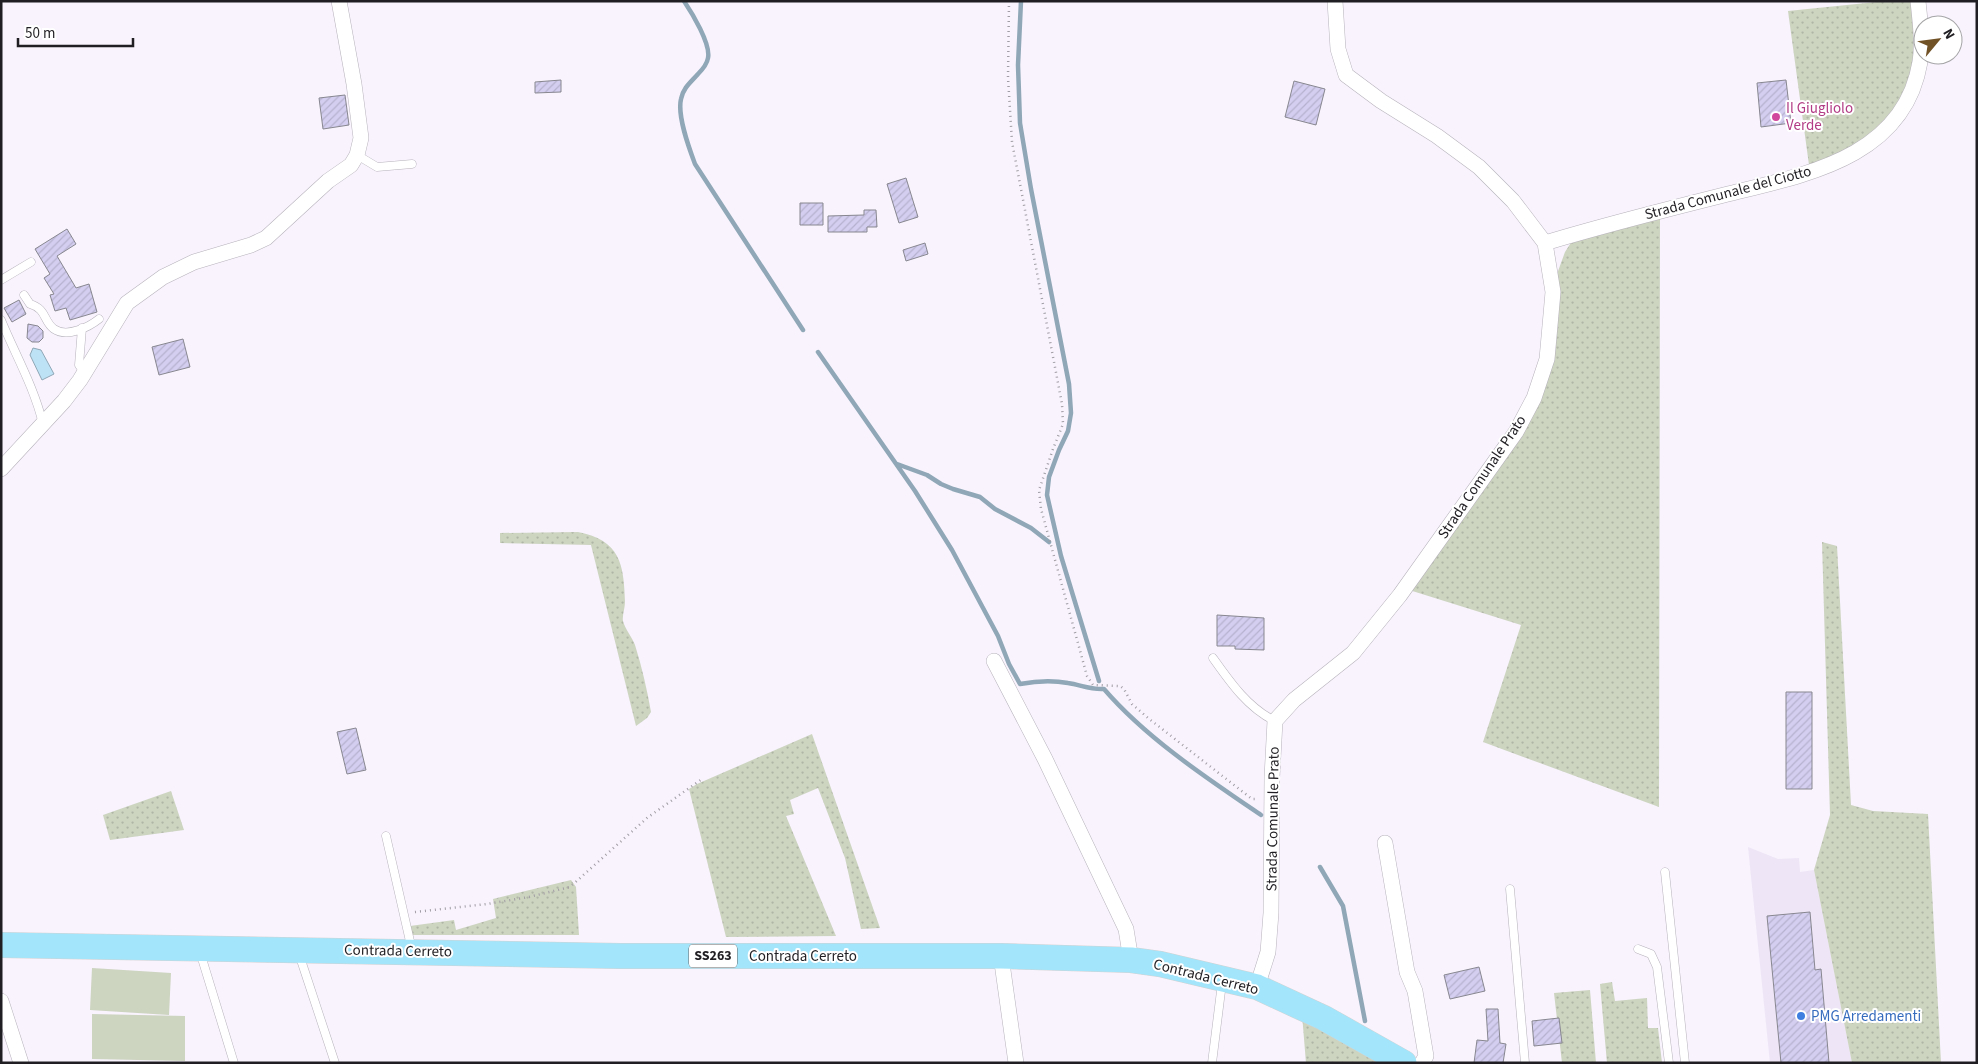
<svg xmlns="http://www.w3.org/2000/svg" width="1978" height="1064" font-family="'Source Sans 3',sans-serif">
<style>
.built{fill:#eee5f6}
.grass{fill:url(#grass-dots)}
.park{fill:#cdd4c0}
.water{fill:#bee2f5;stroke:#8fa7b6}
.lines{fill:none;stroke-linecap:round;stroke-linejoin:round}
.stream{stroke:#8fa7b6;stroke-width:4.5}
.building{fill:url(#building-hatch);stroke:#888790}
.lane-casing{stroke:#b7b2bb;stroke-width:9}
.street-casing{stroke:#b7b2bb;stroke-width:16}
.primary-casing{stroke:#d2d2d3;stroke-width:26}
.path{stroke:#a19da4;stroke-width:2.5;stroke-dasharray:1 4;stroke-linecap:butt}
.lane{stroke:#fff;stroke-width:8}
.street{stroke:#fff;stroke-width:15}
.primary{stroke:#a3e6fb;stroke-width:25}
.hotel-dot{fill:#d1479c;stroke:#fff;stroke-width:2}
.shop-dot{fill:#3f7fe0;stroke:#fff;stroke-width:2}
.labels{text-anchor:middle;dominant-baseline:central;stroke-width:4;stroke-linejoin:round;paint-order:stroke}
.shield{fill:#fff;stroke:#636264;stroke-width:1}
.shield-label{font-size:14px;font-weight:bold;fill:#201e22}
.hotel-label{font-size:15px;fill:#b23c85;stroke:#fff;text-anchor:start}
.street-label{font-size:15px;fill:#201e22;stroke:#fff}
.shop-label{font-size:15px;fill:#366cbe;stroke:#fff;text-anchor:start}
</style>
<defs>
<pattern id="grass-dots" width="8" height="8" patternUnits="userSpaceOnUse" patternTransform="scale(1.25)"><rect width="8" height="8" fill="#cdd4c0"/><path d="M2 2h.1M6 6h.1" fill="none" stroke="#b0b6a5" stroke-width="1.8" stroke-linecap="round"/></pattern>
<pattern id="building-hatch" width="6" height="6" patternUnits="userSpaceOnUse" patternTransform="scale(1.25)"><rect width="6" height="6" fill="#d4cff0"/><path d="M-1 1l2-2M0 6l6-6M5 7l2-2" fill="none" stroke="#b6b1ce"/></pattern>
</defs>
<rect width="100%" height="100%" fill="#f8f3fd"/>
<path class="built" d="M 1748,847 L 1778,859 L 1799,858 L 1800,872 L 1814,870 L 1852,1063 L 1770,1063 Z"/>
<path class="grass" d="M 1886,1 L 1914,1 C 1915,21 1917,43 1913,63 C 1905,100 1882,132 1849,150 C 1836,156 1822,160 1809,165 L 1788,11 Z
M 1660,215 L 1659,807 L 1483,742 L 1521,625 L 1406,589 L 1535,407 L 1557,274 L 1565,252 L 1572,241 Z
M 578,532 C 620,540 624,564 625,602 C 625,608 622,616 623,621 C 625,629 632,637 635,645 C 642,667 647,690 651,712 L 647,718 L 636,726 L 591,545 L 500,543 L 500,533 Z
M 1822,542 L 1837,546 L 1851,805 L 1873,811 L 1928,814 L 1941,1063 L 1852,1063 L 1814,870 L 1830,815 Z
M 812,734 L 880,928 L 861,929 L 845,858 L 818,788 L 790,800 L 794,814 L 786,816 L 836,936 L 726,937 L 689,789 L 697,784 Z
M 171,791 L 184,830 L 110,840 L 103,815 Z
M 571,880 L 576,887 L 579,935 L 411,935 L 410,926 L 454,920 L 456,930 L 496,918 L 493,899 Z
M 1612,982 L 1615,1001 L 1647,998 L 1648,1028 L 1658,1028 L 1662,1063 L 1607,1063 L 1600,984 Z
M 1590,990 L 1596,1063 L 1562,1063 L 1554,993 Z
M 1302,1014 L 1384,1063 L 1306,1063 Z"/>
<path class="park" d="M 92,968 L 171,973 L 169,1015 L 90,1010 Z
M 92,1014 L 185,1016 L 185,1061 L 92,1059 Z"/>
<path class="water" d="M 33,348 L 41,350 L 54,374 L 42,380 L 30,355 Z"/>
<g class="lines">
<path class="stream" d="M 684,1 C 692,13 711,44 708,58 C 707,64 702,70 698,74 C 691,82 683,88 681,99 C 677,116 689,148 695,164 L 803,330
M 1021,1 L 1018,65 L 1020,123 L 1031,189 L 1069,384 L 1071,413 L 1068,431 L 1059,450 L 1049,477 L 1047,495 L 1061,556 L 1099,681
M 818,352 L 915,491 L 952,550 L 998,636 L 1009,664 L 1020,684 C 1036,681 1052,680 1068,683 C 1081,685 1091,690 1104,689 C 1146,738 1208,779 1261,815
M 897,464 L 927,475 L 941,484 L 953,489 L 980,497 L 995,509 L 1031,528 L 1049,542
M 1320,867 L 1343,906 L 1365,1021"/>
</g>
<path class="building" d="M 561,80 L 561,92 L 535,93 L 535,82 Z
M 1786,80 L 1791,123 L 1761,127 L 1757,83 Z
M 1294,81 L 1325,89 L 1316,125 L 1285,117 Z
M 345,95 L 349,125 L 323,129 L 319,98 Z
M 906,178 L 918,217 L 899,223 L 887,184 Z
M 800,203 L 823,203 L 823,225 L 800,225 Z
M 864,210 L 876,210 L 877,227 L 867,227 L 867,232 L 828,232 L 828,216 L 864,215 Z
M 67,229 L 76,244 L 57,256 L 76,288 L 89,284 L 97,312 L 70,320 L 66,308 L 55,311 L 50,295 L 54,294 L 44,278 L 50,274 L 35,249 Z
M 925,243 L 928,254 L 906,261 L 903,250 Z
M 19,300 L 26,314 L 12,322 L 4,308 Z
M 28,324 L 38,326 L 43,331 L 43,338 L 39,342 L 32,342 L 27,338 Z
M 183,339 L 190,367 L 159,375 L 152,347 Z
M 1217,615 L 1264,618 L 1264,650 L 1235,649 L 1235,646 L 1217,646 Z
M 1786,692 L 1812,692 L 1812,789 L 1786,789 Z
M 356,728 L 366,770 L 347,774 L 337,732 Z
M 1810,912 L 1815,970 L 1821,969 L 1829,1063 L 1781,1063 L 1767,916 Z
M 1479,967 L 1485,991 L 1450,999 L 1444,975 Z
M 1486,1009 L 1498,1009 L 1500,1043 L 1506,1044 L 1503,1063 L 1474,1063 L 1477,1040 L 1488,1041 Z
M 1559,1018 L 1562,1043 L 1534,1046 L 1532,1021 Z"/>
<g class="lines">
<defs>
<path id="lane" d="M 357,155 L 377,167 L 412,164
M 1,280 L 31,262
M 24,295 L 30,304 C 47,309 43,321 54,329 C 67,338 89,327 99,319
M 1,320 C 16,356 34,387 43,424
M 82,328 L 79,365 L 85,373
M 1213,658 C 1230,682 1248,708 1275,721
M 386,836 L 412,950
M 1665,872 L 1685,1063
M 1510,889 L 1525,1063
M 1638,949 L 1651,954 L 1657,967 L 1669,1063
M 200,952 L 234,1063
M 299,954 L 335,1063
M 1212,1063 L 1222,983"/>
<path id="street" d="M 1545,243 C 1604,225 1664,210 1724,195 C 1803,175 1904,159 1920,62 C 1923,42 1920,21 1918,1
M 1,469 L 64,401 L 80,380 L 127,303 L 163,277 L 194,262 L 251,245 L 266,238 L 328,181 L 351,165 L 357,155 L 361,138 L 354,84 L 339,1
M 994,661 L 1045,759 L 1126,929 L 1131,960
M 1385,843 L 1407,972 L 1415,991 L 1426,1056 L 1422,1063
M 1001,956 L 1016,1063
M 1257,987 L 1268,952 L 1271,913 L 1272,777 L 1275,721 L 1294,700 L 1353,653 L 1400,595 L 1516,432 L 1534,398 L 1547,359 L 1553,292 L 1545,243 L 1513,201 L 1479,167 L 1437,136 L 1381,101 L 1346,75 L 1338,49 L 1335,1
M 1,1001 L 21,1063"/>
<path id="primary" d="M 1,945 L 621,956 L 1001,956 L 1131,960 L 1160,964 L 1257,987 L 1324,1018 L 1404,1063"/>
</defs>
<use href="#lane" class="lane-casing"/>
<use href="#street" class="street-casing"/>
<use href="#primary" class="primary-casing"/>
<path class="path" d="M 1009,1 L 1008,78 L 1012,142 L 1062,404 L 1063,424 L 1053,449 L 1039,490 L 1041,509 L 1087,676 L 1093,685 L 1120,686 L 1124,689 L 1132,704 L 1148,718 L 1252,799 L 1257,799
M 415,912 L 487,904 L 529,897 L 570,887 L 647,818 L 702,779"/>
<use href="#lane" class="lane"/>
<use href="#street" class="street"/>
<use href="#primary" class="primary"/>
</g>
<circle class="hotel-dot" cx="1776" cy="117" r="5"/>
<circle class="shop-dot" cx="1801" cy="1016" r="5"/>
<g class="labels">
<rect class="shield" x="689" y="944.5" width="48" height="23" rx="4"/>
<g class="shield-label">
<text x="713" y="956">SS263</text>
</g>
<g class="hotel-label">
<text x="1786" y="108">Il Giugliolo<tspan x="1786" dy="17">Verde</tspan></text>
</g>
<g class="street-label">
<text transform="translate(1728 193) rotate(-15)">Strada Comunale del Ciotto</text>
<text transform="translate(1482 477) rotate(-56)">Strada Comunale Prato</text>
<text transform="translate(1273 819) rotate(-89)">Strada Comunale Prato</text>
<text transform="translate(398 951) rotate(1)">Contrada Cerreto</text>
<text x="803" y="956">Contrada Cerreto</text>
<text transform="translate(1206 977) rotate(14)">Contrada Cerreto</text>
</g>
<g class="shop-label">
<text x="1811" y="1016">PMG Arredamenti</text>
</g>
</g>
<rect width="1978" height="1064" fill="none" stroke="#201e22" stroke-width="5"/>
<g transform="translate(1938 40) rotate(61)"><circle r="24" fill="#ffffff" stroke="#a6a5a7"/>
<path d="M0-4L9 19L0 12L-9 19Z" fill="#715227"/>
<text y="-8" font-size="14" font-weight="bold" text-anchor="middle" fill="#201e22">N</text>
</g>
<path d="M18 38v8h115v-8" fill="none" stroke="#201e22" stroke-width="2.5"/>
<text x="25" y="38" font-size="15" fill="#201e22" stroke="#ffffff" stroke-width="4" paint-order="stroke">50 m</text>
</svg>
